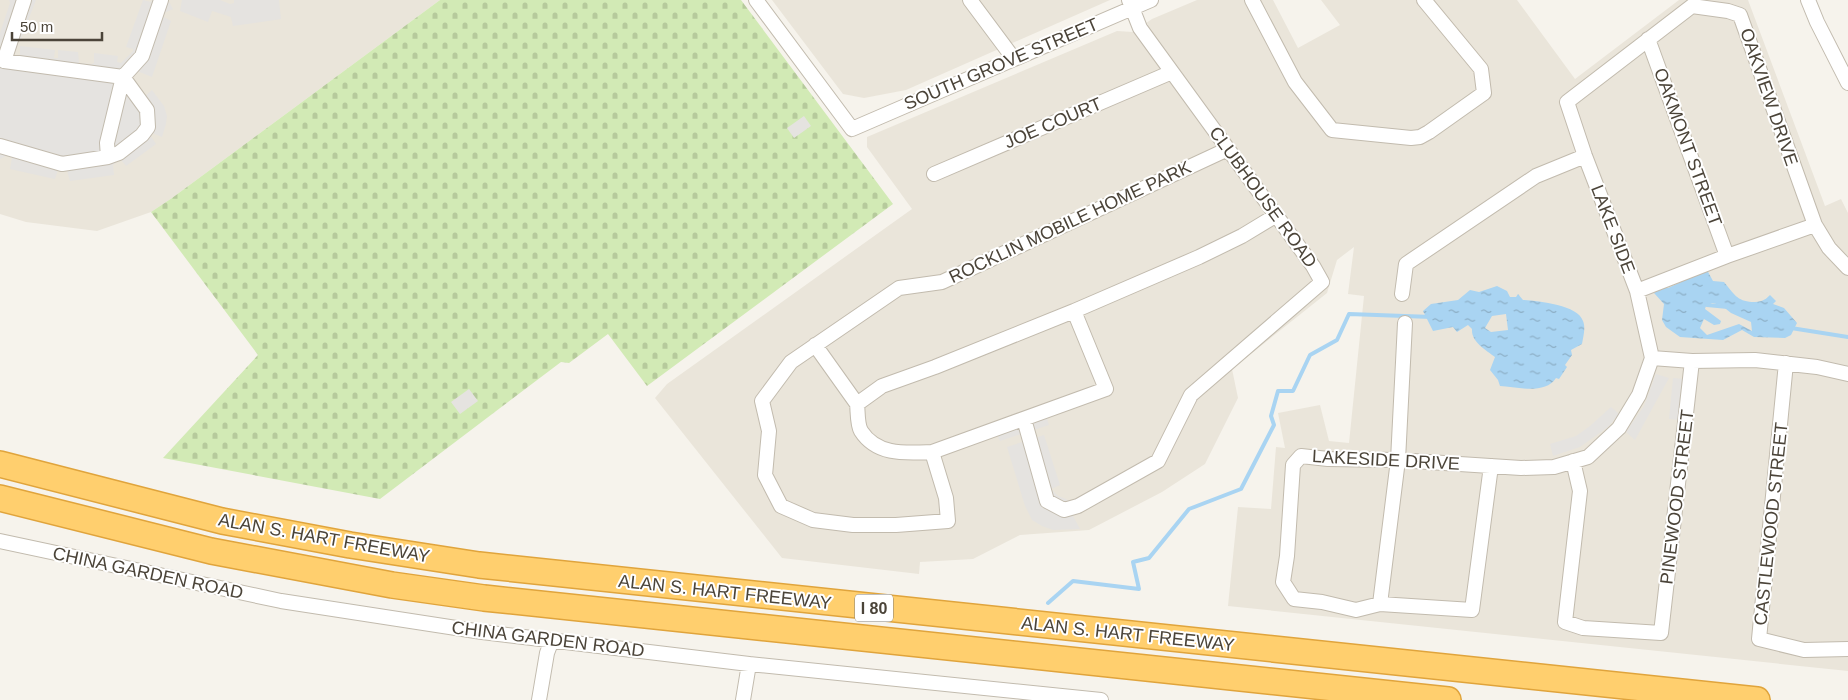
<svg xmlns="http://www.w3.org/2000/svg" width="1848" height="700" font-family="Helvetica,sans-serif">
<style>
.residential{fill:#eae5da}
.cemetery{fill:url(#cemetery-stones)}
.parking{fill:#e5e3e0}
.water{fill:url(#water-ripples);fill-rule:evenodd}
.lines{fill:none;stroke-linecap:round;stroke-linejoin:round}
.stream{stroke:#a9d4f2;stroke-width:4}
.street-casing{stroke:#c2bbae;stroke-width:16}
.highway-casing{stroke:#e0a43c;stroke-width:28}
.street{stroke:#fff;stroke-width:14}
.highway{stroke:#ffcf6e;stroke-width:25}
.labels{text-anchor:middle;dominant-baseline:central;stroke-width:4;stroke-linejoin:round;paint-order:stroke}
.shield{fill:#fff;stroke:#817c74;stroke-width:1}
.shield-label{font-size:16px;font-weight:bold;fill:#4b4439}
.street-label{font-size:18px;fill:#4b4439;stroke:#fff}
</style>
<defs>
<pattern id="cemetery-stones" width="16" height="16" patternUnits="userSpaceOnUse" patternTransform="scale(1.25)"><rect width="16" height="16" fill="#d2eab5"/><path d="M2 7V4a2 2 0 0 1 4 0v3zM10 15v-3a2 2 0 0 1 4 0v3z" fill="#b6ca9c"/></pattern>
<pattern id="water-ripples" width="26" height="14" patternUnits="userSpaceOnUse" patternTransform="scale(1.25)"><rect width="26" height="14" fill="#a9d4f2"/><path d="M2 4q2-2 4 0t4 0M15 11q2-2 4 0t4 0" fill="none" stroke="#8caec5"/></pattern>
</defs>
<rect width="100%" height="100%" fill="#f6f3ec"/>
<path class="residential" d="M 0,0 L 440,0 L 172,198 L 151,212 L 97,231 L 26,222 L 0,214 Z
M 772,0 L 1110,0 L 906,90 L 864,98 L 843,94 Z
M 1197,0 L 1273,0 L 1298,48 L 1340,25 L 1321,0 L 1517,0 L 1575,79 L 1679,0 L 1748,0 L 1825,206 L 1841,199 L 1848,213 L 1848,671 L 1228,606 L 1238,507 L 1271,509 L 1276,447 L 1285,448 L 1278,413 L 1320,405 L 1329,441 L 1349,443 L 1364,296 L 1348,294 L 1354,247 L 1337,260 L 1327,293 L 1232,369 L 1238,398 L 1205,464 L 1162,492 L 1089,530 L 1020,535 L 973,559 L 920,562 L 919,574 L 782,558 L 655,398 L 667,384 L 912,209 L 867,147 L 867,137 L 1117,31 L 1133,32 L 1152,19 Z"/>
<path class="cemetery" d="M 440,0 L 741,0 L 893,204 L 647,386 L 608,334 L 569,363 L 561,362 L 380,499 L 163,458 L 258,355 L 151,212 L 172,198 Z"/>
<path class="parking" d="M 9,0 L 36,0 L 20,41 L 13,39 L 12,55 L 18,57 L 20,55 L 20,46 L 55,50 L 54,58 L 58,58 L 58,50 L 78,52 L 79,63 L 91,64 L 94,63 L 94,53 L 118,56 L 117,62 L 121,63 L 133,51 L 133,49 L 126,47 L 143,0 L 151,2 L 152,0 L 168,0 L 173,9 L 164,13 L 162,16 L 171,21 L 152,77 L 137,71 L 132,76 L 144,97 L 152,90 L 164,106 L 167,116 L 166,124 L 162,137 L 152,133 L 150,135 L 156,144 L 126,166 L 121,160 L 118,161 L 113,165 L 114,175 L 70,181 L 67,171 L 58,170 L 55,179 L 10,169 L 12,158 L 8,155 L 0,159 L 0,33 L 10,3 Z
M 182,0 L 220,0 L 230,4 L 234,3 L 234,0 L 279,0 L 281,19 L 233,26 L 231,17 L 212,11 L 208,22 L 180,11 Z
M 804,116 L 811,126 L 794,138 L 787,128 Z
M 1656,374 L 1669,378 L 1635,440 L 1626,432 L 1644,406 Z
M 1673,378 L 1684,379 L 1679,420 L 1669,419 Z
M 469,389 L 478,401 L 460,414 L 451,402 Z
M 1611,407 L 1619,414 L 1608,427 L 1580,447 L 1553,456 L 1550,444 L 1576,436 L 1590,426 Z
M 1045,413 L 1049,425 L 1000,441 L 995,431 Z
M 1044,435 L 1060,485 L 1051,489 L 1058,496 L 1066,499 L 1079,510 L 1072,514 L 1080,529 L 1053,530 L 1042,526 L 1032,520 L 1025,506 L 1007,447 Z"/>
<path class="water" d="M 1707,270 L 1713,281 L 1724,282 C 1734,294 1737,301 1752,302 C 1761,302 1764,301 1770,295 L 1776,301 L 1773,304 L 1784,308 L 1797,323 L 1791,335 L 1785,338 L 1754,337 L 1742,330 L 1723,340 L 1680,337 L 1666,327 L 1662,320 L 1664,304 L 1654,293 L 1662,287 L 1668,288 ZM 1712,303 L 1721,305 L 1731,313 L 1751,322 L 1752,331 L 1739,324 L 1707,335 L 1700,328 L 1704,319 L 1714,325 L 1720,324 L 1721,321 L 1705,309 L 1706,306 L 1713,307 L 1710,304 Z
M 1497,286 L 1507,291 L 1510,297 L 1516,297 L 1518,294 L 1523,300 C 1538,301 1578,305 1583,321 C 1586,328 1583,337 1582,344 L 1571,350 L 1572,355 L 1565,365 L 1567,367 L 1559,379 L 1556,378 C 1545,395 1517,387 1500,386 L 1498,380 L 1490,370 L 1495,357 C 1486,350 1471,342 1472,329 L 1468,325 L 1457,332 L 1453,327 L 1433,331 L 1423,311 L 1431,304 L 1458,300 L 1470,290 L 1479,292 ZM 1506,314 L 1508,330 L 1491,332 L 1485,328 L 1492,316 Z"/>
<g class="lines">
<path class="stream" d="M 1707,305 L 1728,307
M 1791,328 L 1848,337
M 1048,603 L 1073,581 L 1139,589 L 1133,562 L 1149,558 L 1189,509 L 1241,489 L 1274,425 L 1271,416 L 1278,391 L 1293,391 L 1310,355 L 1337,340 L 1349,314 L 1432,317"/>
<defs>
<path id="street" d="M 24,0 L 4,61 L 123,77 L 142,56 L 161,0
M 756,0 L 852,129 L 1151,0
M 970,0 L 1014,59
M 1252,0 L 1295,82 L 1332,130 L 1411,138 L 1420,137 L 1429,132 L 1484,93 L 1481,69 L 1424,0
M 1808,0 L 1817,22 L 1848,83
M 1648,39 L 1727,256
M 0,146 L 62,164 L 108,157 L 119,153 L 142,135 L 148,127 L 147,110 L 123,77 L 107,143 L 108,157
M 934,174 L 1172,72
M 1637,291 L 1727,256 L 1815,225
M 1402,294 L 1406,264 L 1536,176 L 1585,156
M 1074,311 L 1106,389 L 932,452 C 906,453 877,456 861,431 C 857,424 858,411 857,404 L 882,386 L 935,367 L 1074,311 L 1199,257 L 1242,236 L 1275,216
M 815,345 L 857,404
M 1652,358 L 1637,291 L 1585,156 L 1567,102 L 1692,6 L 1728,11 L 1740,15 L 1815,225 L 1829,248 L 1848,268
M 1652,358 L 1692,361 L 1755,360 L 1817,367 L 1848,374
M 1786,363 L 1759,639 L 1804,650 L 1848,649
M 1024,419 L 1047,501 L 1064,510 L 1078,506 L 1158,461 L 1191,395 L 1322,282 L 1313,266 L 1140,28 L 1129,0
M 932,452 L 946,498 L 948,521 L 896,525 L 853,525 L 813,520 L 781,506 L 765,475 L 769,431 L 762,401 L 791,362 L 899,288 L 942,282 L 1228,149
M 1573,461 L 1580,491 L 1565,622 L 1583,628 L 1661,633 L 1692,361
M 1491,466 L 1472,610 L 1380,604 L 1356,610 L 1322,602 L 1294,599 L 1283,582 L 1287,556 L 1293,465 L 1301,456 L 1328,459 L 1398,460 L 1521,468 L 1554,467 L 1588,457 L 1619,428 L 1639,395 L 1652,358
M 0,541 L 281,601 L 482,632 L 749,664 L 1101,700
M 1380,604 L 1398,460 L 1405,323
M 539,700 L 547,653 L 552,640
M 743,700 L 749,664"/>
<path id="highway" d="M 0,464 L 222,521 L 350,545 L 479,565 L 1757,700
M 0,498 L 211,551 L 392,585 L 484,598 L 1448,700"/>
</defs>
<use href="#street" class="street-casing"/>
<use href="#highway" class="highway-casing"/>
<use href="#street" class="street"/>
<use href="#highway" class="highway"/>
</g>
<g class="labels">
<rect class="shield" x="855" y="594.5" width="38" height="27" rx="4"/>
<g class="shield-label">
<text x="874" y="608">I 80</text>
</g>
<g class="street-label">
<text transform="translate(1001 64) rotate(-23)">SOUTH GROVE STREET</text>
<text transform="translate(1769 97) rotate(71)">OAKVIEW DRIVE</text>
<text transform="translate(1053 123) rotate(-23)">JOE COURT</text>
<text transform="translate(1688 147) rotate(70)">OAKMONT STREET</text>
<text transform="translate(1263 197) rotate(54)">CLUBHOUSE ROAD</text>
<text transform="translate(1070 222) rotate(-25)">ROCKLIN MOBILE HOME PARK</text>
<text transform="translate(1613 229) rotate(69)">LAKE SIDE</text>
<text transform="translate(1386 460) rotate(3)">LAKESIDE DRIVE</text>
<text transform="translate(1677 497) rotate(-83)">PINEWOOD STREET</text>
<text transform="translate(1771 524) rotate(-84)">CASTLEWOOD STREET</text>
<text transform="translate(324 538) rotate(10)">ALAN S. HART FREEWAY</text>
<text transform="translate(148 573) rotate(12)">CHINA GARDEN ROAD</text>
<text transform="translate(725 592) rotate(6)">ALAN S. HART FREEWAY</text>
<text transform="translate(1128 634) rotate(6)">ALAN S. HART FREEWAY</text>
<text transform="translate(548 639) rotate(7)">CHINA GARDEN ROAD</text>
</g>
</g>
<path d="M12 32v8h90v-8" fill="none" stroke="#4b4439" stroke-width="2.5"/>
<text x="20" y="32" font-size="15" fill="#4b4439" stroke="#ffffff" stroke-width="4" paint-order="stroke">50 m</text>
</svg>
